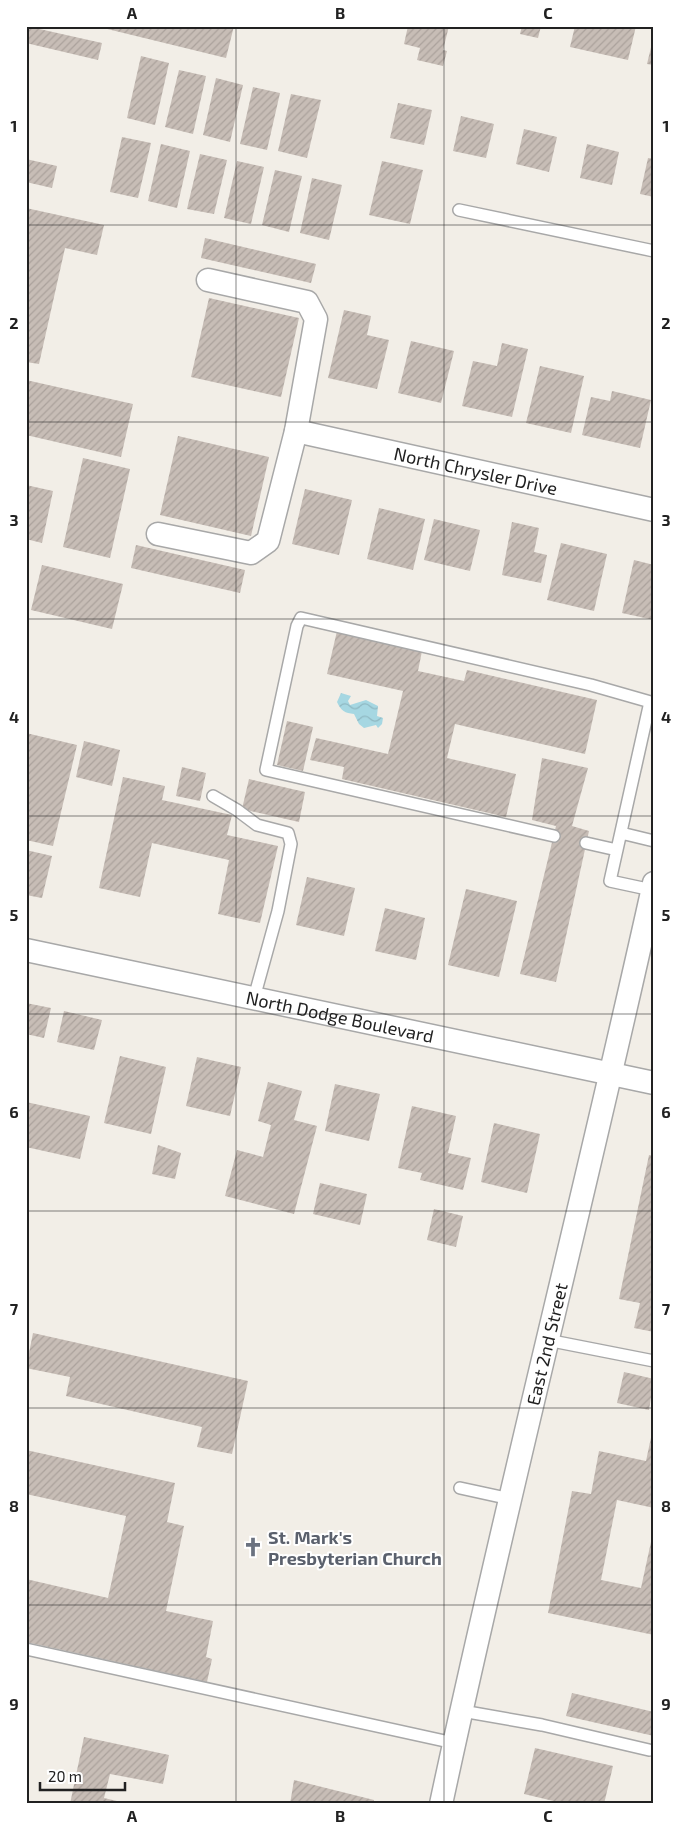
<svg xmlns="http://www.w3.org/2000/svg" width="680" height="1830" font-family="'Exo 2',sans-serif">
<style>
.water{fill:url(#water-waves)}
.building{fill:url(#building-hatch)}
.lines{fill:none;stroke-linecap:round;stroke-linejoin:round}
.lane-casing{stroke:#a8a8a8;stroke-width:14}
.street-casing{stroke:#a8a8a8;stroke-width:25}
.lane{stroke:#fff;stroke-width:11}
.street{stroke:#fff;stroke-width:22}
.grid{fill:none;stroke:#212121;stroke-width:1;stroke-opacity:0.55}
.labels{text-anchor:middle;dominant-baseline:central;stroke-width:4;stroke-linejoin:round;paint-order:stroke}
.street-label{font-size:18px;fill:#212121;stroke:#fff}
.worship-label{font-size:18px;font-weight:bold;fill:#5b616d;stroke:#fff;text-anchor:start}
.neatline{fill:none;stroke:#212121;stroke-width:2}
.grid-label{font-size:16px;text-anchor:middle;font-weight:bold;fill:#212121}
</style>
<defs>
<pattern id="water-waves" width="16" height="10" patternUnits="userSpaceOnUse" patternTransform="scale(1.25)"><rect width="16" height="10" fill="#a6d7e2"/><path d="M0 5q4-4 8 0t8 0" fill="none" stroke="#8fb8c2"/></pattern>
<pattern id="building-hatch" width="6" height="6" patternUnits="userSpaceOnUse" patternTransform="scale(1.25)"><rect width="6" height="6" fill="#c7bdb6"/><path d="M-1 1l2-2M0 6l6-6M5 7l2-2" fill="none" stroke="#aba29c"/></pattern>
</defs>
<rect width="100%" height="100%" fill="#f2eee7"/>
<path class="water" d="M 341,693 L 351,696 L 348,701 L 350,705 L 366,700 L 378,706 L 377,716 L 383,718 L 382,724 L 378,728 L 376,725 L 364,728 L 359,724 L 354,714 C 345,713 341,711 337,702 Z"/>
<path class="building" d="M 26,26 L 102,43 L 98,60 L 26,43 Z
M 95,26 L 234,26 L 226,58 Z
M 408,26 L 449,26 L 443,50 L 447,51 L 443,66 L 417,60 L 420,48 L 404,44 Z
M 522,26 L 541,26 L 538,38 L 520,34 Z
M 575,26 L 636,26 L 628,60 L 570,47 Z
M 653,39 L 654,39 L 654,65 L 647,64 Z
M 141,56 L 169,63 L 155,125 L 127,118 Z
M 179,70 L 206,76 L 193,134 L 165,127 Z
M 216,78 L 243,85 L 230,142 L 203,135 Z
M 253,87 L 280,93 L 267,150 L 240,144 Z
M 291,94 L 321,100 L 307,158 L 278,151 Z
M 398,103 L 432,110 L 424,145 L 390,138 Z
M 461,116 L 494,124 L 486,158 L 453,151 Z
M 524,129 L 557,137 L 549,172 L 516,164 Z
M 122,137 L 151,143 L 138,198 L 110,192 Z
M 161,144 L 190,151 L 177,208 L 148,201 Z
M 587,144 L 619,152 L 612,185 L 580,178 Z
M 200,154 L 227,160 L 214,214 L 187,209 Z
M 648,158 L 654,159 L 654,197 L 640,194 Z
M 26,159 L 57,166 L 52,188 L 26,182 Z
M 237,161 L 264,167 L 251,224 L 224,218 Z
M 382,161 L 423,170 L 410,224 L 369,215 Z
M 275,170 L 302,176 L 289,232 L 262,225 Z
M 312,178 L 342,185 L 329,240 L 300,233 Z
M 26,208 L 104,225 L 97,255 L 65,248 L 39,364 L 26,362 Z
M 205,238 L 316,264 L 311,283 L 201,258 Z
M 209,298 L 299,318 L 281,397 L 191,377 Z
M 344,310 L 371,316 L 367,335 L 389,340 L 377,389 L 328,378 Z
M 411,341 L 454,351 L 441,403 L 398,393 Z
M 502,343 L 528,349 L 512,417 L 462,406 L 473,361 L 497,366 Z
M 540,366 L 584,376 L 571,433 L 526,423 Z
M 26,380 L 133,404 L 121,457 L 26,435 Z
M 612,391 L 651,400 L 640,448 L 582,435 L 591,397 L 610,401 Z
M 178,436 L 269,457 L 251,536 L 160,515 Z
M 83,458 L 130,469 L 110,558 L 63,547 Z
M 26,485 L 53,491 L 42,543 L 26,539 Z
M 305,489 L 352,500 L 339,555 L 292,544 Z
M 379,508 L 425,519 L 413,570 L 367,559 Z
M 434,519 L 480,530 L 470,571 L 424,560 Z
M 512,522 L 539,528 L 534,552 L 547,555 L 541,583 L 502,575 Z
M 561,543 L 607,554 L 594,611 L 547,600 Z
M 136,545 L 245,570 L 240,593 L 131,568 Z
M 634,560 L 654,565 L 654,620 L 622,613 Z
M 42,565 L 123,584 L 112,629 L 31,610 Z
M 337,631 L 422,651 L 418,671 L 464,681 L 467,670 L 597,700 L 585,754 L 455,724 L 447,758 L 516,774 L 506,817 L 342,779 L 344,767 L 310,760 L 316,738 L 388,754 L 403,691 L 327,674 Z
M 287,721 L 313,727 L 303,771 L 277,765 Z
M 26,733 L 77,745 L 53,846 L 26,840 Z
M 84,741 L 120,750 L 112,786 L 76,777 Z
M 542,758 L 588,768 L 572,826 L 589,831 L 556,982 L 520,974 L 556,826 L 532,820 Z
M 182,767 L 206,773 L 200,801 L 176,796 Z
M 123,777 L 165,786 L 162,800 L 232,815 L 227,835 L 278,846 L 260,923 L 218,914 L 229,860 L 152,843 L 140,897 L 99,888 Z
M 249,779 L 305,792 L 299,822 L 242,809 Z
M 26,850 L 52,856 L 42,898 L 26,895 Z
M 307,877 L 355,888 L 344,936 L 296,925 Z
M 466,889 L 517,901 L 499,977 L 448,965 Z
M 385,908 L 425,918 L 416,960 L 375,951 Z
M 26,1003 L 51,1008 L 44,1038 L 26,1034 Z
M 64,1011 L 102,1020 L 94,1050 L 57,1042 Z
M 120,1056 L 166,1067 L 151,1134 L 104,1123 Z
M 197,1057 L 241,1067 L 230,1116 L 186,1106 Z
M 268,1082 L 302,1091 L 294,1120 L 317,1126 L 294,1214 L 225,1196 L 237,1150 L 263,1157 L 271,1125 L 258,1121 Z
M 335,1084 L 380,1094 L 369,1141 L 325,1131 Z
M 26,1102 L 90,1116 L 80,1159 L 26,1147 Z
M 412,1106 L 456,1116 L 448,1153 L 471,1158 L 463,1190 L 420,1180 L 422,1173 L 398,1168 Z
M 494,1123 L 540,1134 L 527,1193 L 481,1182 Z
M 158,1145 L 181,1153 L 175,1179 L 152,1174 Z
M 649,1155 L 654,1156 L 654,1332 L 634,1328 L 640,1303 L 619,1299 Z
M 320,1183 L 367,1194 L 360,1225 L 313,1214 Z
M 434,1209 L 463,1216 L 456,1247 L 427,1240 Z
M 33,1333 L 248,1381 L 232,1454 L 197,1447 L 202,1427 L 66,1396 L 70,1377 L 26,1368 Z
M 624,1372 L 654,1379 L 649,1410 L 617,1403 Z
M 653,1428 L 654,1508 L 617,1500 L 601,1580 L 641,1588 L 654,1528 L 654,1635 L 548,1613 L 572,1491 L 591,1494 L 599,1451 L 646,1461 Z
M 26,1450 L 175,1483 L 167,1522 L 184,1526 L 166,1611 L 213,1621 L 206,1657 L 212,1659 L 207,1682 L 26,1642 L 26,1579 L 108,1598 L 126,1516 L 26,1494 Z
M 572,1693 L 654,1712 L 654,1736 L 566,1716 Z
M 84,1737 L 169,1755 L 163,1784 L 110,1774 L 104,1798 L 130,1804 L 70,1804 Z
M 535,1748 L 613,1766 L 604,1804 L 566,1804 L 524,1794 Z
M 294,1780 L 374,1800 L 373,1804 L 290,1804 Z"/>
<g class="lines">
<defs>
<path id="lane" d="M 459,210 L 654,251
M 650,702 L 610,881 L 652,890
M 213,796 L 237,810 L 257,825 L 288,833 L 291,844 L 278,911 L 254,998
M 621,833 L 654,841
M 554,836 L 266,770 L 297,626 L 301,618 L 591,685 L 654,703
M 586,843 L 617,850
M 547,1340 L 654,1361
M 460,1488 L 510,1499
M 26,1649 L 454,1743
M 462,1711 L 542,1725 L 649,1750"/>
<g id="street">
<path id="s1" d="M 296,431 L 654,510"/>
<path d="M 158,534 L 251,553 L 268,541 L 296,431 L 316,319 L 307,302 L 208,280"/>
<path id="s2" d="M 26,950 L 654,1083"/>
<path id="s3" d="M 441,1804 C 507,1496 586,1191 654,883"/>
</g>
</defs>
<use href="#lane" class="lane-casing"/>
<use href="#street" class="street-casing"/>
<use href="#lane" class="lane"/>
<use href="#street" class="street"/>
</g>
<path class="grid" d="M 236,26 L 236,1804M 444,26 L 444,1804M 26,225 L 654,225M 26,422 L 654,422M 26,619 L 654,619M 26,816 L 654,816M 26,1014 L 654,1014M 26,1211 L 654,1211M 26,1408 L 654,1408M 26,1605 L 654,1605"/>
<defs>
<symbol id="church-bare" viewBox="-9 -9 18 18"><path d="M-1.2-6h2.4v3.5h3.3v2.4h-3.3V6h-2.4V-.1h-3.3v-2.4h3.3Z" fill="#6b7280" stroke="#fff" stroke-width="2.5" paint-order="stroke"/></symbol>
</defs>
<g fill-rule="evenodd">
<use href="#church-bare" x="239" y="1533" width="28" height="28"/>
</g>
<g class="labels">
<g class="street-label">
<text stroke="none"><textPath href="#s1" startOffset="184">North Chrysler Drive</textPath></text>
<text stroke="none"><textPath href="#s2" startOffset="321">North Dodge Boulevard</textPath></text>
<text stroke="none"><textPath href="#s3" startOffset="472">East 2nd Street</textPath></text>
</g>
<g class="worship-label">
<text x="268" y="1537">St. Mark's<tspan x="268" dy="21">Presbyterian Church</tspan></text>
</g>
</g>
<rect width="680" height="1830" fill="none" stroke="#ffffff" stroke-width="55"/>
<path d="M40 1782v8h85v-8" fill="none" stroke="#212121" stroke-width="2.5"/>
<text x="48" y="1782" font-size="15" fill="#212121" stroke="#ffffff" stroke-width="4" paint-order="stroke">20 m</text>
<rect x="28" y="28" width="624" height="1774" class="neatline"/>
<g class="grid-label">
<text x="132" y="19">A</text>
<text x="340" y="19">B</text>
<text x="548" y="19">C</text>
<text x="14" y="132">1</text>
<text x="666" y="132">1</text>
<text x="14" y="329">2</text>
<text x="666" y="329">2</text>
<text x="14" y="526">3</text>
<text x="666" y="526">3</text>
<text x="14" y="723">4</text>
<text x="666" y="723">4</text>
<text x="14" y="921">5</text>
<text x="666" y="921">5</text>
<text x="14" y="1118">6</text>
<text x="666" y="1118">6</text>
<text x="14" y="1315">7</text>
<text x="666" y="1315">7</text>
<text x="14" y="1512">8</text>
<text x="666" y="1512">8</text>
<text x="14" y="1710">9</text>
<text x="666" y="1710">9</text>
<text x="132" y="1822">A</text>
<text x="340" y="1822">B</text>
<text x="548" y="1822">C</text>
</g>
</svg>
